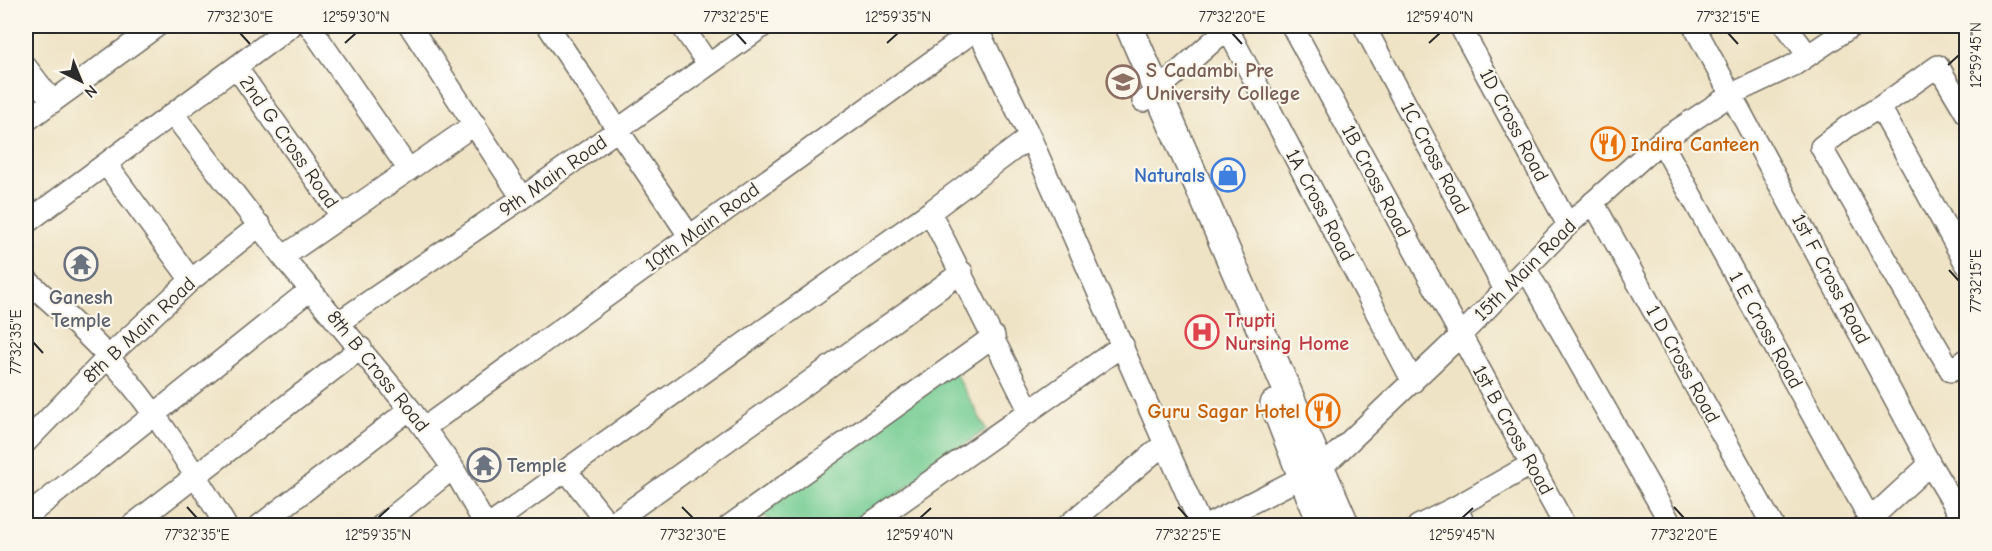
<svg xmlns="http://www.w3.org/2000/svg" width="1992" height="551" font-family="'Comic Neue',sans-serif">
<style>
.green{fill:#73cc92;stroke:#4f7c5e;stroke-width:1.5}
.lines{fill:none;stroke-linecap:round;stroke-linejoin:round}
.minor-casing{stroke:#706b61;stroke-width:24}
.major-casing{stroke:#706b61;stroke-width:30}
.minor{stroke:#fff;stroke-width:21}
.major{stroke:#fff;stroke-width:27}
.ticks{fill:none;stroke:#2b2b2b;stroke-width:2}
.labels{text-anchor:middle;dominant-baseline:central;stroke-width:4.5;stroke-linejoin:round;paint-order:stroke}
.education-label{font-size:20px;font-weight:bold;fill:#785e54;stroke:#fbf7ec;text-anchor:start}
.street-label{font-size:20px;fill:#2b2b2b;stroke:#fbf7ec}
.food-label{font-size:20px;font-weight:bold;fill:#c56008;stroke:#fbf7ec;text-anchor:start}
.shop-label{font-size:20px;font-weight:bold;fill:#366cbe;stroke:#fbf7ec;text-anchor:end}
.worship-label{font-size:20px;font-weight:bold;fill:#5b616d;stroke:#fbf7ec}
.health-label{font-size:20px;font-weight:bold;fill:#be3a42;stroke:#fbf7ec;text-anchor:start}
.neatline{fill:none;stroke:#2b2b2b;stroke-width:2}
.ticks-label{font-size:15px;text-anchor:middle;fill:#2b2b2b}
</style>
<rect width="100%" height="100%" fill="#fbf7ec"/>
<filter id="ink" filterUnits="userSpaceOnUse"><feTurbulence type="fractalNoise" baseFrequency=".0167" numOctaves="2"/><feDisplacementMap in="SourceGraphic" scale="12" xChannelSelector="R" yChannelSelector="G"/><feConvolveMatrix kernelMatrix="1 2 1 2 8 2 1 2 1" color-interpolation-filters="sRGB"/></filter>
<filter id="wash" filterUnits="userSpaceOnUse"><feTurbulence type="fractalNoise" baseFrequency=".008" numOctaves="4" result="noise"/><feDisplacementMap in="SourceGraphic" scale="24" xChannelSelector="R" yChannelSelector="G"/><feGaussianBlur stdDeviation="1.35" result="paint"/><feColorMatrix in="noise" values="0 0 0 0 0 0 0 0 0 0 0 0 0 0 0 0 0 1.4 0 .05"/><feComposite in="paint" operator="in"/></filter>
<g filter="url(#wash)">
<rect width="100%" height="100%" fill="#efe3c5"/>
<path class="green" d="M 953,369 L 986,429 L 856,525 L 775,525 L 758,511 Z"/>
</g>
<g filter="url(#ink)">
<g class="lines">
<defs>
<path id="minor" d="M 310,26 L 409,170
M 410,26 L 522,198
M 548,26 L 690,237
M 682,26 L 708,64
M 1292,26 L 1565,526
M 1364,26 L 1505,290
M 1460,26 L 1568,225
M 1694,26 L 1930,464 L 1958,511 L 1966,502
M 1786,26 L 1808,55
M 1227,28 L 1413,382
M 26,67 L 53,102
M 236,67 L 342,217
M 1143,101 L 1157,93 L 1168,81 L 1230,26
M 1880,107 L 1966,264
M 1966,113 L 1938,66 L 1880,107 L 1847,127 L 1821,147 L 1951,371 L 1966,360
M 173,114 L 283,257 L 410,409 L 453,468 L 486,526
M 26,121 L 157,26
M 1030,137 L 1201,526
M 1661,141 L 1870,519
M 106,164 L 191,280
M 1593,202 L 1773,526
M 930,212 L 1030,412
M 26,223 L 291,26
M 283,257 L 475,124
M 1526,269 L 1672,526
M 26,279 C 53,305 83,329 108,357 C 154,408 191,467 226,526
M 339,322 L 522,198 L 763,26
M 424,428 L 981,26
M 26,442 L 108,357 L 191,280 L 260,225
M 1456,507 L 1532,464
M 26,517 L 311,289
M 610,525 L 962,272
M 131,526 L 361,348
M 259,526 L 410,409
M 381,526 L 453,468
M 489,526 L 566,470
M 610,526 L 566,470 L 930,212 L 1030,137 L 977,28
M 729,526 L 994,336
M 867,526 L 1123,345
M 1067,526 L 1164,444
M 1206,526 L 1302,477 L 1334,456 L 1460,336 L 1568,225 L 1661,141 L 1732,94 L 1794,65 L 1852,26
M 1418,526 L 1456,507 L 1465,526
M 1863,526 L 1930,464"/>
<path id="major" d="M 1129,26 L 1346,526
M 1274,404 L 1302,477 L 1323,526"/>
</defs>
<use href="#minor" class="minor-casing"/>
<use href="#major" class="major-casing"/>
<use href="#minor" class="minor"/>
<use href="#major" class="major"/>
</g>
</g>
<path class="ticks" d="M 240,33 L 250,44M 736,33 L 746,44M 1232,33 L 1242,44M 1728,33 L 1738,44M 345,43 L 356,33M 887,43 L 898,33M 1429,43 L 1440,33M 1948,65 L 1959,55M 1949,270 L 1959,281M 33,342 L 43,353M 187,507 L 197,518M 682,507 L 693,518M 1178,507 L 1188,518M 1674,507 L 1684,518M 378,518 L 389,508M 920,518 L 931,508M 1462,518 L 1473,508"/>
<defs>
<symbol id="university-ring" viewBox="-11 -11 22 22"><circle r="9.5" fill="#fbf7ec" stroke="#8d6e63" stroke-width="1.5"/><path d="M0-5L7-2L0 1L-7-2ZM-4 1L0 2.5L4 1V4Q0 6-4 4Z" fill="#8d6e63"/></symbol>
<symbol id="restaurant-ring" viewBox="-11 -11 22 22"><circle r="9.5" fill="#fbf7ec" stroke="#e8710a" stroke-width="1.5"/><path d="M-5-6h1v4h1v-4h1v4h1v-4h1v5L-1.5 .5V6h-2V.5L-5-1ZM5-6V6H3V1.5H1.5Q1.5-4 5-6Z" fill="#e8710a"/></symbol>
<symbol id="shop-ring" viewBox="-11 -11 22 22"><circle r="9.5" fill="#fbf7ec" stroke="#3f7fe0" stroke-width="1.5"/><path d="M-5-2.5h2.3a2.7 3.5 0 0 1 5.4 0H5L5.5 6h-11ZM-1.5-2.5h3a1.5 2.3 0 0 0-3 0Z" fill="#3f7fe0"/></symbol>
<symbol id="temple-ring" viewBox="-11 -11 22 22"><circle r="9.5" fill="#fbf7ec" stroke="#6b7280" stroke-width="1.5"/><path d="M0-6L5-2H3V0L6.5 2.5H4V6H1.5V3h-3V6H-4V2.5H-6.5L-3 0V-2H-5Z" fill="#6b7280"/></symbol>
<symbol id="hospital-ring" viewBox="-11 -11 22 22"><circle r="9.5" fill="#fbf7ec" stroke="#e0444e" stroke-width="1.5"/><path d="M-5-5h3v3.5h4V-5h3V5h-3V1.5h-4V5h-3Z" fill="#e0444e"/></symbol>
</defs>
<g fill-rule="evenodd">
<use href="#university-ring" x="1104" y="63" width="38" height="38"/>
<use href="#restaurant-ring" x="1589" y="125" width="38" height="38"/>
<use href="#shop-ring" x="1209" y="156" width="38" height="38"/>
<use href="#temple-ring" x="62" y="245" width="38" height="38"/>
<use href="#hospital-ring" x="1183" y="313" width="38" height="38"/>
<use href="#restaurant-ring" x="1304" y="392" width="38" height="38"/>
<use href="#temple-ring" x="465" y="446" width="38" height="38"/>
</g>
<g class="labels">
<g class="education-label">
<text x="1146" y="70">S Cadambi Pre<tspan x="1146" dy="23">University College</tspan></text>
</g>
<g class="street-label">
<text transform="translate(1514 125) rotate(62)">1D Cross Road</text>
<text transform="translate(289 142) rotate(55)">2nd G Cross Road</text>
<text transform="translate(1435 158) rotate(62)">1C Cross Road</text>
<text transform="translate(553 176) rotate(-35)">9th Main Road</text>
<text transform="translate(1376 181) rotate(62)">1B Cross Road</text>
<text transform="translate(1320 205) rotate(62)">1A Cross Road</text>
<text transform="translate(702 227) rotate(-36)">10th Main Road</text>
<text transform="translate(1525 270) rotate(-45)">15th Main Road</text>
<text transform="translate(1831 279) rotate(62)">1st F Cross Road</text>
<text transform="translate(139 330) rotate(-43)">8th B Main Road</text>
<text transform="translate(1766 330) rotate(61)">1 E Cross Road</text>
<text transform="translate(1683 364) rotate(61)">1 D Cross Road</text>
<text transform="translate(378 371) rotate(51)">8th B Cross Road</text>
<text transform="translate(1513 430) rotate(61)">1st B Cross Road</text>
</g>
<g class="food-label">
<text x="1631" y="144">Indira Canteen</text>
<text x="1300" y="411" text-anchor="end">Guru Sagar Hotel</text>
</g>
<g class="shop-label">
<text x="1205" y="175">Naturals</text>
</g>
<g class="worship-label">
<text x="81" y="297">Ganesh<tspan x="81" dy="23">Temple</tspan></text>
<text x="507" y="465" text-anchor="start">Temple</text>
</g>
<g class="health-label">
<text x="1225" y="320">Trupti<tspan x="1225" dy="23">Nursing Home</tspan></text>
</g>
</g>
<rect width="1992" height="551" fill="none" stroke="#fbf7ec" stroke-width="66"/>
<g transform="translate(81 81) rotate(137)" stroke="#fbf7ec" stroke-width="4.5" paint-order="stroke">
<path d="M0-4.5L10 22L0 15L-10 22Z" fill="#2b2b2b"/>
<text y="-9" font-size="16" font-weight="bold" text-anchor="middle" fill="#2b2b2b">N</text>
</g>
<rect x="33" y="33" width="1926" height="485" class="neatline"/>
<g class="ticks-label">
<text x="240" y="22">77°32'30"E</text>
<text x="356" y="22">12°59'30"N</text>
<text x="736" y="22">77°32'25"E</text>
<text x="898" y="22">12°59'35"N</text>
<text x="1232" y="22">77°32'20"E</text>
<text x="1440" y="22">12°59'40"N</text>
<text x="1728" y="22">77°32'15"E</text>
<text transform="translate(1976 55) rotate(-90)" y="5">12°59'45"N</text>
<text transform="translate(1976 281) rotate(-90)" y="5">77°32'15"E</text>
<text transform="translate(16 342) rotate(-90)" y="5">77°32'35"E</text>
<text x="197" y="540">77°32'35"E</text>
<text x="378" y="540">12°59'35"N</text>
<text x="693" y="540">77°32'30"E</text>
<text x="920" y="540">12°59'40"N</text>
<text x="1188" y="540">77°32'25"E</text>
<text x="1462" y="540">12°59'45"N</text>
<text x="1684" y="540">77°32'20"E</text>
</g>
</svg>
